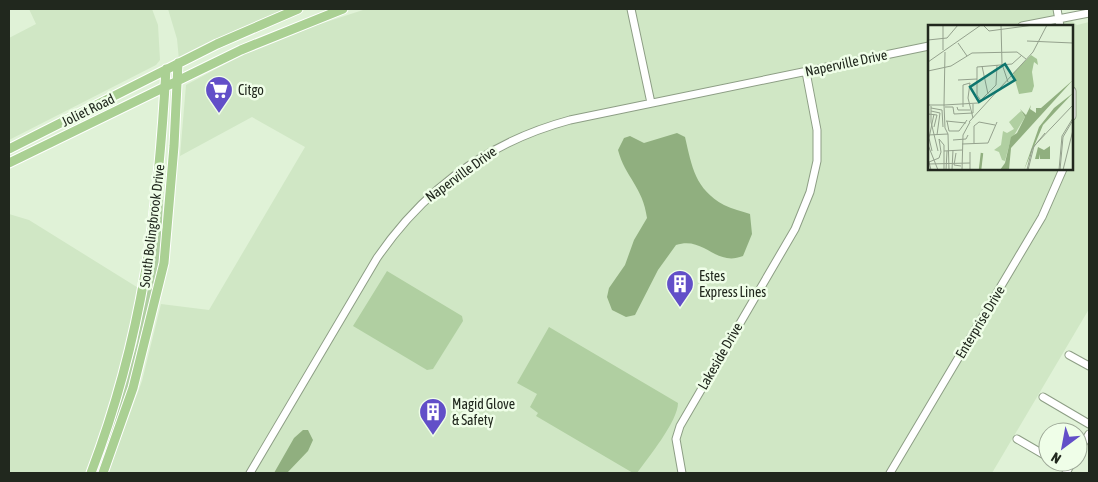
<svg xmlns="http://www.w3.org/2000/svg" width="1098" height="482" font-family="'Asap Condensed',sans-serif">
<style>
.built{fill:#d0e7c5;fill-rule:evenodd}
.green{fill:#b0cfa1}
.water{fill:#90af7f}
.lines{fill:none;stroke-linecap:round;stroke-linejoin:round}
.minor-casing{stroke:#8d9e85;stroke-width:9}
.major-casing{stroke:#fff;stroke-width:11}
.minor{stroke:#fff;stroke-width:7}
.major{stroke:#aad093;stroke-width:9}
.labels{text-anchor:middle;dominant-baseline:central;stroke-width:5;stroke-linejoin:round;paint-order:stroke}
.street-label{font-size:14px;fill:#21281e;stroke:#effee8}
.poi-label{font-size:14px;fill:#21281e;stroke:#effee8;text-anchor:start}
.inset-river{fill:none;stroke:#90af7f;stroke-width:2.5}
.inset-road{fill:none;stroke:#94a18d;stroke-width:1}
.view{fill:#0f766e;fill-opacity:0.15;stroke:#0f766e;stroke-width:2.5}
.inset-edge{fill:none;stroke:#21281e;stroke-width:2.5}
</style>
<rect width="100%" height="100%" fill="#e0f2d7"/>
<path class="built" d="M 29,9 L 152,9 L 158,25 L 160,60 L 156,65 L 9,140 L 9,38 L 36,24 Z
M 168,9 L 285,9 L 287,12 L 179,60 L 177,39 Z
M 366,9 L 1056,9 L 1077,25 L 1089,22 L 1089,309 L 992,473 L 108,473 L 142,381 L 161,304 L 209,310 L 305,147 L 252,117 L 180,156 L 186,85 L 242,55 L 317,25 ZM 929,26 L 1072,26 L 1072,169 L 929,169 Z
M 9,214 L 29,220 L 140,289 L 108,416 L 86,473 L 9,473 Z"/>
<path class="green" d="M 164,177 L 160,264 L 127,393 L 100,473 L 98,473 L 137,343 L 154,249 Z
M 387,271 L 462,316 L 463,321 L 433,369 L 427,370 L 353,326 Z
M 549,327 L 678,403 C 678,421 648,458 637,473 L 633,473 L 536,416 L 538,413 L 530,407 L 537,394 L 517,383 Z"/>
<path class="water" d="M 677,133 L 685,137 C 692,167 695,189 724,205 C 732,209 742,211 750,214 L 752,234 L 743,256 C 715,267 705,236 676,245 L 658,270 L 635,315 L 626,317 L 612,310 L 607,297 L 609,288 L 625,265 L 634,240 L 647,218 C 643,187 625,177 618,150 L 624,138 L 630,136 L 644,143 Z
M 303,430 L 308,430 L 313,440 L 308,451 L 287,473 L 274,473 L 294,438 Z"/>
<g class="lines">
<defs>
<path id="minor" d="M 631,9 L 651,103
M 1057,9 L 1060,26
M 1022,26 L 1089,13
M 1072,91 L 1072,116
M 1069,355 L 1089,366
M 1043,397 L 1089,424
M 1017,439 L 1048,457
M 1078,452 L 1089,434
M 1056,462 L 1068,469
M 250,473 L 377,258 C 425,188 488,142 570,120 L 929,46
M 682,473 L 676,439 L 680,426 L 795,229 L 810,192 L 817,161 L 817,130 L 806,72
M 890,473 L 1042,217 L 1063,169
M 1066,473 L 1072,462"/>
<path id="major" d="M 9,149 L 217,44 L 298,9
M 9,163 L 241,50 L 343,9
M 91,473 C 143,336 158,214 166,69
M 103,473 L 133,388 L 164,263 L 174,146 L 178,63"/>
</defs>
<use href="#minor" class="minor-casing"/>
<use href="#major" class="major-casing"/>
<use href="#minor" class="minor"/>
<use href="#major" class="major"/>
</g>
<defs>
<symbol id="supermarket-pin" viewBox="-11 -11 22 30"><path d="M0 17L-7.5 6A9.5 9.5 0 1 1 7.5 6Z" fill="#624fc8" stroke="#effee8"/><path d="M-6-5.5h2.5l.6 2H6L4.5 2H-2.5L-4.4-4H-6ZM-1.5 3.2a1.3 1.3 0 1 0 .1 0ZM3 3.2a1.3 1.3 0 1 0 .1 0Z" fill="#fff"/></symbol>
<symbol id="building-pin" viewBox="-11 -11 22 30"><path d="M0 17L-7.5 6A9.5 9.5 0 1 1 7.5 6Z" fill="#624fc8" stroke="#effee8"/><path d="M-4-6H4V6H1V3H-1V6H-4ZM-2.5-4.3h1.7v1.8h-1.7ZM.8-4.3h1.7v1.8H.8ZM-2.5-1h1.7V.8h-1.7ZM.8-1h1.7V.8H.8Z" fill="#fff"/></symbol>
</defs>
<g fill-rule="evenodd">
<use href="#supermarket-pin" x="203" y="74" width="32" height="43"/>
<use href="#building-pin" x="664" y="268" width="32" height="43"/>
<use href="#building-pin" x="417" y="396" width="32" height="43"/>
</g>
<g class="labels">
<g class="street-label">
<text transform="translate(846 63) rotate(-12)">Naperville Drive</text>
<text transform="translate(88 110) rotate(-26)">Joliet Road</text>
<text transform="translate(461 174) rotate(-36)">Naperville Drive</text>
<text transform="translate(152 226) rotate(-83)">South Bolingbrook Drive</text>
<text transform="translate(980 322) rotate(-59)">Enterprise Drive</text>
<text transform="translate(720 356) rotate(-60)">Lakeside Drive</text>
</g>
<g class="poi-label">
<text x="238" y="90">Citgo</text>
<text x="699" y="276">Estes<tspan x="699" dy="16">Express Lines</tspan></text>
<text x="452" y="404">Magid Glove<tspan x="452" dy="16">&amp; Safety</tspan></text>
</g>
</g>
<g transform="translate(928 25)">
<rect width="145" height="145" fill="#e0f2d7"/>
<path d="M 93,86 L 97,92 L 82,117 L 77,136 L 74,135 L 71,127 L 66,125 L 73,120 L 75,106 L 79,108 L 86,104 L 81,97 Z" fill="#b0cfa1"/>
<path d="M 103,30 L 109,34 L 110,40 L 106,37 L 104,47 L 106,61 L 104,67 L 91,69 L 85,48 Z" fill="#a4c594"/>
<path d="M 145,55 L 83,123 L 81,145 L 72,145 L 77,138 L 83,112 L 89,108 L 97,92 L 92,84 L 98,90 L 103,80 L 102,84 L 108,88 L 108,83 L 113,83 ZM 145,68 L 115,100 L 96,145 L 111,102 L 126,83 ZM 122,121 L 122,134 L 112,134 L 111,129 L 111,134 L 107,134 L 110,122 L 116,125 Z" fill="#90af7f"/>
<path class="inset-river" d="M 52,145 L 54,128"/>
<path class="inset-road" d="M 15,0 L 15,25M 55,0 L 61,6 L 106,0M 73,0 L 74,39 L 80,57M 0,15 L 19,13 L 30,0M 99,16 L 145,18M 30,18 L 39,31M 17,27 L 16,80 L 50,78 L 68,60 L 69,40M 0,37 L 53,0M 54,41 L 60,69M 0,46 L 23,41 L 44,28 L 89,27 L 98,34M 30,55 L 49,54M 53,76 L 49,70 L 49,42 L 84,39 L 94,30M 0,80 L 16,80M 16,80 L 17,103 L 20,109M 3,81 L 3,97 L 10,126M 17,82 L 25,82 L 26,89 L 45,88 L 45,79M 29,82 L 30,85 L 42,85M 35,82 L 35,60 L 42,58 L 40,73 L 45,93M 3,83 L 14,85 L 15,102M 3,86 L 12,88 L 9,110M 0,89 L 9,90 L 6,102M 18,96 L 38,98M 19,96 L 21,106 L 31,106 L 39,95M 41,97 L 105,27 L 119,0M 46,101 L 51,97 L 67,100M 46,101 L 46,118M 0,110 L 20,109 L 21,145M 11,114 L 16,120 L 16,145M 25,115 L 38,114 L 40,110M 34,119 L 60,118 L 69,97M 0,120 L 10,145M 4,126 L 1,113 L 6,89M 16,126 L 34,125M 42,127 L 42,145M 28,128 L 26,140 L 33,141M 0,139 L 42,138M 3,145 L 1,137 L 11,133 L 13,127 L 11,114M 18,145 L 19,126M 24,145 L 25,125M 34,145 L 35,110 L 42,97M 99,145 L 104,124 L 117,108M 100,145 L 106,121 L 145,80M 131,145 L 134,111 L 145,93M 132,145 L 135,112 L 145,95M 135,145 L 145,105"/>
<path class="view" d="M 77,39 L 87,55 L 51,77 L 42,62 Z"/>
<rect width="145" height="145" class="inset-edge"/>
</g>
<rect width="1098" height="482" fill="none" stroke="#21281e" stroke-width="20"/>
<g transform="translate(1063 447) rotate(212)"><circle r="24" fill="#effee8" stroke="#9da897"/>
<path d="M0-4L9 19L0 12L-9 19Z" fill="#624fc8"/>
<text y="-8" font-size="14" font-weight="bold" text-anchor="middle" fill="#21281e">N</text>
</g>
</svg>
